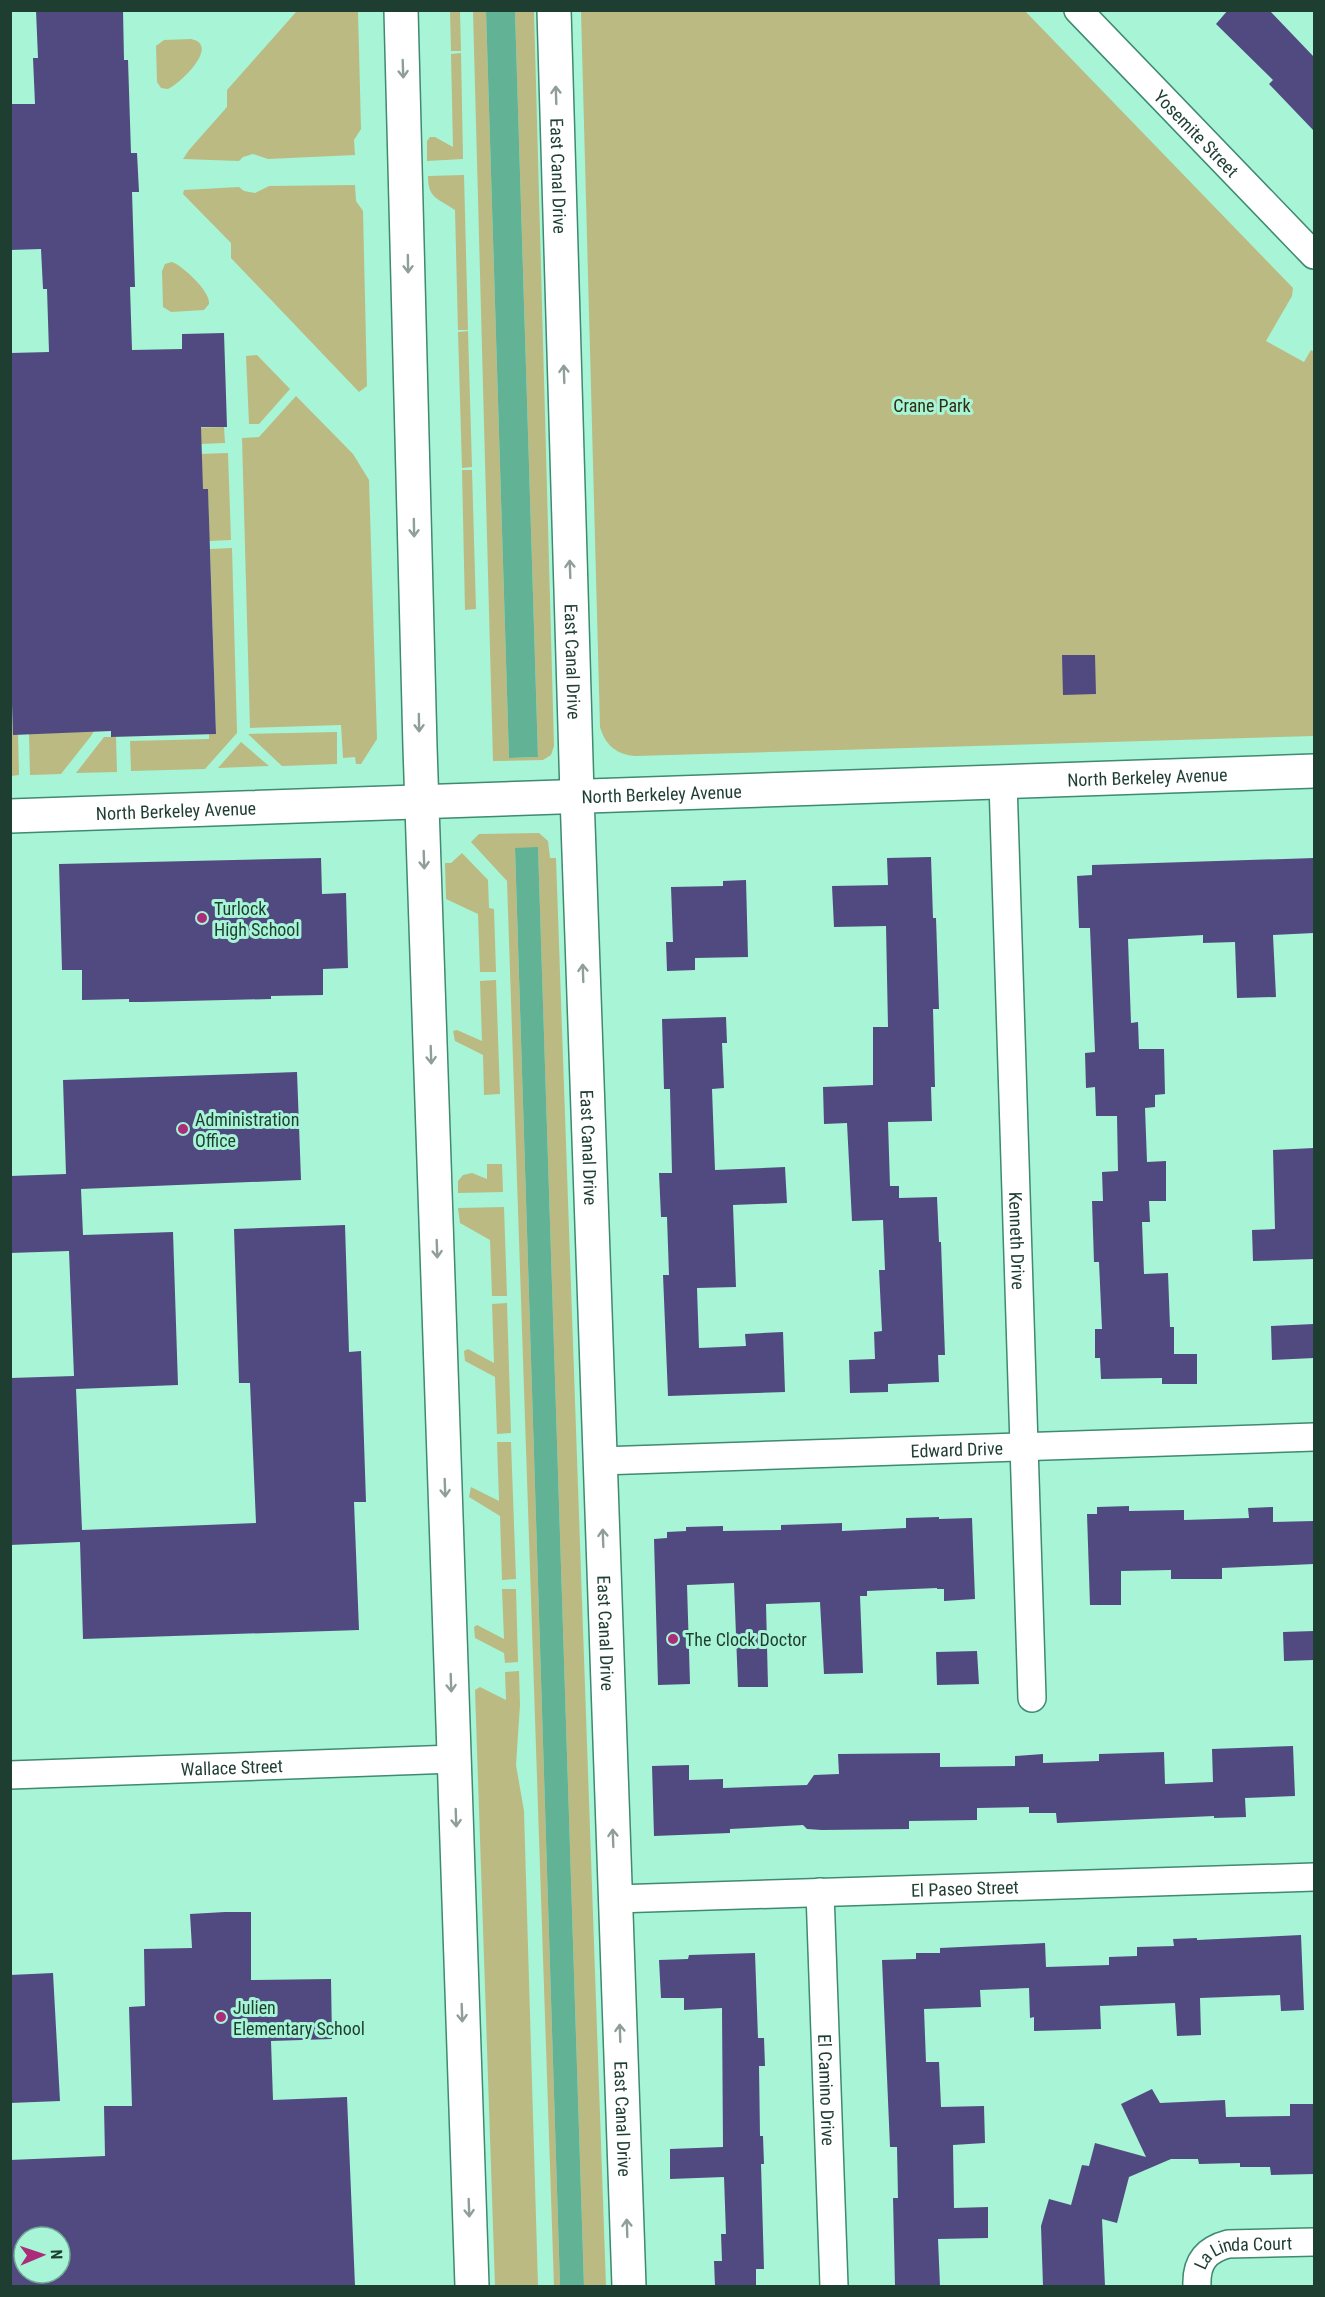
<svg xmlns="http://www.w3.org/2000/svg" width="1325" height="2297" font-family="'Roboto Condensed',sans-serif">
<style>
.green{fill:#bbba82}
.water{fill:#62b295}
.building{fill:#514a80;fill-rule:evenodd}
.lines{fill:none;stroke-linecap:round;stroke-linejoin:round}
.minor-casing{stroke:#3f8a70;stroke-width:30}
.tertiary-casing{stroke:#3f8a70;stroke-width:36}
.secondary-casing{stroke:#3f8a70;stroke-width:36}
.minor{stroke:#fff;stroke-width:27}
.tertiary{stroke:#fff;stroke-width:33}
.secondary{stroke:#fff;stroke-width:33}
.oneway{stroke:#8f9e98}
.poi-dot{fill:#ac2c7a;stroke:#a8f4d6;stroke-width:2}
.labels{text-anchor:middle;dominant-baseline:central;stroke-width:6;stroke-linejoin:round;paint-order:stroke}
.street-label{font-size:18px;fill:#1f3e32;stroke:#a8f4d6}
.park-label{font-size:18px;fill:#302f10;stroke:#a8f4d6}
.poi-label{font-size:18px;fill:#1f3e32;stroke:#a8f4d6;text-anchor:start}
</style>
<rect width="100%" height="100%" fill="#a8f4d6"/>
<path class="green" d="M 297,11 L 358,11 L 361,129 L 354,140 L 355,155 L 268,159 L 253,154 L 243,157 L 239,161 L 183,159 L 189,150 L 227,107 L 227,90 Z
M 450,11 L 460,11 L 461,51 L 451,51 Z
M 473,11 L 486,11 L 509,758 L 538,757 L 515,11 L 534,11 L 554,746 L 551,755 L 543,760 L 493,761 Z
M 581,11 L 1025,11 L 1293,288 L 1292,296 L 1266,341 L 1304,362 L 1311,350 L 1314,352 L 1314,736 L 636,756 C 617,755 605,745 600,727 Z
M 191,39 C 221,45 180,84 168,89 L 161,88 L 157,82 L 156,46 L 164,40 Z
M 461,53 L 463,159 L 427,161 L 427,141 L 430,137 L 435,137 L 453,147 L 451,54 Z
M 464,175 L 468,330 L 458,330 L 455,210 C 438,198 428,199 428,176 Z
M 355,185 L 356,201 L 363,211 L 367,386 L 359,392 L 231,258 L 231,243 L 183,194 L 184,190 L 239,187 L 244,191 L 255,193 L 269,186 Z
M 172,262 C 183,266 211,292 209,304 L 204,310 L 171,312 L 163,307 L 162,271 L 165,264 Z
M 468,331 L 472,467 L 462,468 L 458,332 Z
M 257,355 L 290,389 L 259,424 L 249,424 L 246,356 Z
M 296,396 L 353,454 L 369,480 L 377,739 L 361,764 L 356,764 L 355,757 L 343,758 L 341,725 L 250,728 L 242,438 L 259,437 Z
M 224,427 L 225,443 L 175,445 L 185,428 Z
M 228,453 L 231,540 L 209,541 L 208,490 L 203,489 L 199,454 Z
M 462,470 L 472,470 L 476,609 L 465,610 Z
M 232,548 L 237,733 L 205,769 L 131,771 L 130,741 L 209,739 L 209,734 L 216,733 L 210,549 Z
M 10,642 L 13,734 L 18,734 L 19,775 L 11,776 Z
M 110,704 L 91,736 L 61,774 L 30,775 L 29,734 Z
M 337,732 L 337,764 L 282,766 L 248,734 Z
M 104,737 L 116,737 L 117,772 L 76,773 Z
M 241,742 L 269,766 L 218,768 Z
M 539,833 L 548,841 L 550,858 L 556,858 L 606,2286 L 584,2286 L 538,848 L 515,849 L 560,2286 L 554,2286 L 507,881 L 471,842 L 479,834 Z
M 462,853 L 488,880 L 489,908 L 494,909 L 496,972 L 480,972 L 478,914 L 446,899 L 445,863 L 451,863 Z
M 496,980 L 500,1094 L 484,1095 L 483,1055 L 455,1041 L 453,1031 L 457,1030 L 482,1041 L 480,981 Z
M 487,1164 L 502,1164 L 503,1192 L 458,1193 L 458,1181 L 463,1175 L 472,1173 L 487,1179 Z
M 504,1207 L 507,1296 L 492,1296 L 490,1240 L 460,1223 L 458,1208 Z
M 507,1303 L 511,1433 L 497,1434 L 495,1377 L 465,1361 L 464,1351 L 468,1349 L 494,1363 L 492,1304 Z
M 497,1442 L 511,1442 L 516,1579 L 502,1580 L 500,1516 L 469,1497 L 471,1487 L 499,1501 Z
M 502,1589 L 516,1589 L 518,1662 L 505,1663 L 504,1653 L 475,1638 L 474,1627 L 477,1625 L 504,1639 Z
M 519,1671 L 520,1705 L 516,1765 L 524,1811 L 538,2286 L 495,2286 L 475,1690 L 480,1687 L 506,1700 L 505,1672 Z"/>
<path class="water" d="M 486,11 L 515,11 L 538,757 L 509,758 Z
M 538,847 L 584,2286 L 560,2286 L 515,848 Z"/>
<path class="building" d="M 36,10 L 123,10 L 124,60 L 128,60 L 131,153 L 137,153 L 139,192 L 132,192 L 135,287 L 130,287 L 132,350 L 182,349 L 182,334 L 224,333 L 227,427 L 201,427 L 203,489 L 208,489 L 216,734 L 111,737 L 111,731 L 13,735 L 10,642 L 10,353 L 49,352 L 47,289 L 43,289 L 41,249 L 10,250 L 10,104 L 35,104 L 33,58 L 38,58 Z
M 1228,10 L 1269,10 L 1314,57 L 1314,131 L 1269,84 L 1273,80 L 1216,24 Z
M 1062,655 L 1095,655 L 1096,694 L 1063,695 Z
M 931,857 L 933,918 L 936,918 L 939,1009 L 933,1009 L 935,1087 L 931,1087 L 932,1121 L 888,1122 L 890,1186 L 899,1186 L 899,1198 L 937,1197 L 939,1242 L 941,1242 L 945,1355 L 938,1355 L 939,1382 L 888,1384 L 888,1392 L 850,1393 L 849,1360 L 875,1359 L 874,1332 L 882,1331 L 879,1270 L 885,1270 L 883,1220 L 852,1221 L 847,1123 L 824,1124 L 823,1087 L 873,1085 L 873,1027 L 888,1027 L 886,926 L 834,927 L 832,886 L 888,885 L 887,858 Z
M 321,858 L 322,894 L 346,893 L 348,968 L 323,969 L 323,995 L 271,996 L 271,999 L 143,1002 L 129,1002 L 129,999 L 82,1000 L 82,970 L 62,970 L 59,864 Z
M 1314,858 L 1314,933 L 1273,935 L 1276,997 L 1237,998 L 1235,942 L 1203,943 L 1203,935 L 1128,939 L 1131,1023 L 1138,1022 L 1139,1049 L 1164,1049 L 1165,1094 L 1155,1095 L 1155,1107 L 1145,1108 L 1147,1162 L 1166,1161 L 1166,1201 L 1149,1201 L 1150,1222 L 1142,1222 L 1144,1274 L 1168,1273 L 1170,1327 L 1174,1327 L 1174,1354 L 1197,1354 L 1197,1384 L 1162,1384 L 1162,1378 L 1101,1379 L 1100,1358 L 1095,1358 L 1095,1329 L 1102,1329 L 1099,1262 L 1094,1262 L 1092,1201 L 1103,1201 L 1102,1172 L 1118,1171 L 1117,1116 L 1096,1116 L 1095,1087 L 1086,1088 L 1085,1053 L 1095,1052 L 1090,928 L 1079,928 L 1077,876 L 1092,875 L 1092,865 Z
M 746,880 L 748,957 L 695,958 L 695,970 L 667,971 L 666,942 L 673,942 L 671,887 L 723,886 L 723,881 Z
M 726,1017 L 727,1043 L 722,1043 L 724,1088 L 712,1089 L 715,1170 L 785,1167 L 787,1203 L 733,1205 L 736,1287 L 697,1288 L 699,1348 L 746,1346 L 745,1334 L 783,1332 L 785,1392 L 668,1396 L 663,1275 L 669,1275 L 667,1217 L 661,1217 L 659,1173 L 672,1173 L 670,1089 L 664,1089 L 662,1019 Z
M 297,1072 L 301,1180 L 81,1189 L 83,1235 L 173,1232 L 178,1385 L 76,1389 L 82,1530 L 256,1523 L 250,1383 L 239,1383 L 234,1229 L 345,1225 L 349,1352 L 361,1351 L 366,1502 L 354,1502 L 359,1630 L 83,1639 L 80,1542 L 10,1545 L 10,1378 L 74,1376 L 69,1251 L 10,1253 L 10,1176 L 66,1174 L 63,1080 Z
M 1314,1148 L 1314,1259 L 1253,1261 L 1252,1230 L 1275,1229 L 1273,1150 Z
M 1314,1324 L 1314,1358 L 1272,1360 L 1271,1326 Z
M 1129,1506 L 1129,1511 L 1184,1510 L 1184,1520 L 1249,1518 L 1248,1508 L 1273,1507 L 1273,1522 L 1314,1521 L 1314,1564 L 1222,1568 L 1222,1579 L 1171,1579 L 1171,1570 L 1121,1571 L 1121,1605 L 1090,1605 L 1087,1514 L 1097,1514 L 1097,1507 Z
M 939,1517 L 939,1519 L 972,1518 L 975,1599 L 944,1601 L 944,1589 L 937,1589 L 937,1588 L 867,1591 L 867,1596 L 860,1596 L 863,1673 L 824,1674 L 820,1602 L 766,1604 L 768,1687 L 738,1687 L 734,1583 L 687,1585 L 690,1684 L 658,1685 L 654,1539 L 667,1538 L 667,1532 L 686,1531 L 686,1527 L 723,1526 L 723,1531 L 781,1530 L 781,1525 L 842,1523 L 842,1531 L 906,1528 L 906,1518 Z
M 1314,1631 L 1314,1660 L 1284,1661 L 1283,1632 Z
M 977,1651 L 979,1684 L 937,1685 L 936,1652 Z
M 1293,1746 L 1295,1796 L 1245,1798 L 1246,1817 L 1214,1818 L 1214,1816 L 1057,1823 L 1056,1813 L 1029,1813 L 1029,1807 L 977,1808 L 977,1820 L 909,1821 L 909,1829 L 822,1830 L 807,1829 L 803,1825 L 730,1829 L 730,1833 L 654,1836 L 652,1766 L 689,1765 L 689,1780 L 723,1779 L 723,1788 L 807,1785 L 814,1775 L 839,1774 L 838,1754 L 940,1753 L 940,1767 L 1015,1766 L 1015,1756 L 1043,1754 L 1043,1763 L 1099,1761 L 1099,1754 L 1164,1752 L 1165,1784 L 1213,1782 L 1212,1749 Z
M 225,1912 L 251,1912 L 251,1980 L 331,1979 L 332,2039 L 271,2041 L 273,2100 L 347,2097 L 355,2286 L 10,2286 L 10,2160 L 105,2156 L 104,2106 L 132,2106 L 129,2007 L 145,2006 L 144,1949 L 192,1948 L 190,1914 ZM 24,2237 L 60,2237 L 60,2273 L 24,2273 Z
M 1301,1935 L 1304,2010 L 1281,2011 L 1280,1995 L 1200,1998 L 1201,2035 L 1177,2036 L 1175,2003 L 1100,2006 L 1101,2029 L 1034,2031 L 1034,2017 L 1030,2018 L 1029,1988 L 980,1990 L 981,2007 L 924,2009 L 926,2062 L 939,2062 L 941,2107 L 984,2106 L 985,2143 L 953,2145 L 954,2208 L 988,2207 L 988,2238 L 938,2239 L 940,2286 L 895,2286 L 893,2198 L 898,2198 L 897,2147 L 890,2147 L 882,1960 L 916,1959 L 916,1953 L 940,1953 L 940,1948 L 1045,1943 L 1046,1967 L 1109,1965 L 1109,1957 L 1137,1956 L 1137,1947 L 1174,1946 L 1173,1939 L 1197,1938 L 1197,1940 Z
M 755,1953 L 758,2038 L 764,2038 L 765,2066 L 759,2066 L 760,2136 L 763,2136 L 764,2164 L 761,2164 L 764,2269 L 756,2269 L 756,2286 L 715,2286 L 714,2261 L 722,2261 L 721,2234 L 726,2234 L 724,2177 L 670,2179 L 670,2149 L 723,2147 L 722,2008 L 684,2010 L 684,1998 L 661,1998 L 659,1960 L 688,1959 L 689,1955 Z
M 53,1973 L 60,2101 L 10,2103 L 10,1975 Z
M 1152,2089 L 1160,2103 L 1225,2100 L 1226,2117 L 1290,2116 L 1290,2104 L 1314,2104 L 1314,2174 L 1271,2175 L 1270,2167 L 1240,2167 L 1240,2163 L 1199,2164 L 1198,2159 L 1171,2159 L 1129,2177 L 1117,2223 L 1102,2219 L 1105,2286 L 1043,2286 L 1041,2226 L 1049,2199 L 1071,2205 L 1082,2165 L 1089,2166 L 1095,2143 L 1146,2157 L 1121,2104 Z"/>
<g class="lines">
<defs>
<g id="minor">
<path id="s1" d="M 1078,10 L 1314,255"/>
<path id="s2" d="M 1003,782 L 1032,1698"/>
<path id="s3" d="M 600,1461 L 1314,1437"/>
<path id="s4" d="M 10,1775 L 454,1759"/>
<path id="s5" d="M 820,1892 L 834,2286"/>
<path id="s6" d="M 615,1899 L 1314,1877"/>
<path id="s7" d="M 1197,2286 C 1196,2263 1205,2250 1228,2244 L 1314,2242"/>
</g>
<g id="tertiary">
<path id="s8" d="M 10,816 L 1314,771"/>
</g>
<g id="secondary">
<path d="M 401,10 L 420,747 L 472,2286"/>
<path id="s9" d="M 554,10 L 577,795 L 629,2286"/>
</g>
</defs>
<use href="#minor" class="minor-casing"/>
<use href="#tertiary" class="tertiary-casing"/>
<use href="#secondary" class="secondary-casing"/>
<use href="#minor" class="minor"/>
<use href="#tertiary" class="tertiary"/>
<use href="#secondary" class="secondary"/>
</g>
<defs><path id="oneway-shaft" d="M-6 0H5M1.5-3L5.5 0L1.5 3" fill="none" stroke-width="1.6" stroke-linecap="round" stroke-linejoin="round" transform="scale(1.5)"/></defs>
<g class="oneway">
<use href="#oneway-shaft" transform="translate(403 69) rotate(88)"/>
<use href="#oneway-shaft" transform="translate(556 95) rotate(-92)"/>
<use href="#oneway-shaft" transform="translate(408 264) rotate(89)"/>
<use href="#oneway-shaft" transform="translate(564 374) rotate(-92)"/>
<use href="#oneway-shaft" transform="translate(414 528) rotate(89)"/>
<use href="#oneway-shaft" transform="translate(570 569) rotate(-92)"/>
<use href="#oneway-shaft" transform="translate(419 723) rotate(89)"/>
<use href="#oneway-shaft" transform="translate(424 860) rotate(88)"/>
<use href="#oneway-shaft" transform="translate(583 973) rotate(-92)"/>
<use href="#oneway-shaft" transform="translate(431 1055) rotate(88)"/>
<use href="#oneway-shaft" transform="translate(437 1249) rotate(88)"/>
<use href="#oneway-shaft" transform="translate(445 1488) rotate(88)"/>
<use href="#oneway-shaft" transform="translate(603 1538) rotate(-92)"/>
<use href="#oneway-shaft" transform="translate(451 1683) rotate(88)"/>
<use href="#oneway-shaft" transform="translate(456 1818) rotate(88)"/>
<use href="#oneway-shaft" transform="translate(613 1838) rotate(-92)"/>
<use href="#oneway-shaft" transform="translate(462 2013) rotate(88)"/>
<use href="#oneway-shaft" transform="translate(620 2033) rotate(-92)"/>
<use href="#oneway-shaft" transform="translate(469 2208) rotate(88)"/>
<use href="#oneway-shaft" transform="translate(627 2228) rotate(-92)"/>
</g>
<g class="poi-dot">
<circle cx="202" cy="918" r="6"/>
<circle cx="183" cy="1129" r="6"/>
<circle cx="673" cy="1639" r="6"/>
<circle cx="221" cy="2017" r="6"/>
</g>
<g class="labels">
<g class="street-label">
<text stroke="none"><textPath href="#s1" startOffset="171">Yosemite Street</textPath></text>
<text stroke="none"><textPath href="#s9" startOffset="166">East Canal Drive</textPath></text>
<text stroke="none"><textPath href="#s9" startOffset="652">East Canal Drive</textPath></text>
<text stroke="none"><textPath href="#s8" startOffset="1138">North Berkeley Avenue</textPath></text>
<text stroke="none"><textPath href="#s8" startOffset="652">North Berkeley Avenue</textPath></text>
<text stroke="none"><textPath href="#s8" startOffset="166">North Berkeley Avenue</textPath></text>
<text stroke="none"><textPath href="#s9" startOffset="1138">East Canal Drive</textPath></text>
<text stroke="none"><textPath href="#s2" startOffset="459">Kenneth Drive</textPath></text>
<text stroke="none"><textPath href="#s3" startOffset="357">Edward Drive</textPath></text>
<text stroke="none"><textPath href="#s9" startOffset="1624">East Canal Drive</textPath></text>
<text stroke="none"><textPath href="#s4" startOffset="222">Wallace Street</textPath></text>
<text stroke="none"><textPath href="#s6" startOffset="350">El Paseo Street</textPath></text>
<text stroke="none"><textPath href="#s5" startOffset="198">El Camino Drive</textPath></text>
<text stroke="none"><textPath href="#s9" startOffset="2110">East Canal Drive</textPath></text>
<text stroke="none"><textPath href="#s7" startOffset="70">La Linda Court</textPath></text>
</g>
<g class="park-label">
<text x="932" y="405">Crane Park</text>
</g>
<g class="poi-label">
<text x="214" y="908">Turlock<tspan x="214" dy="21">High School</tspan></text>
<text x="195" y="1119">Administration<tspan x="195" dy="21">Office</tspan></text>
<text x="685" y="1639">The Clock Doctor</text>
<text x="233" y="2007">Julien<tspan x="233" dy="21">Elementary School</tspan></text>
</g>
</g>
<rect width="1325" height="2297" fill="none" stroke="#1f3e32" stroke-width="24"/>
<g transform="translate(42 2255) rotate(88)"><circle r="28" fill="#a8f4d6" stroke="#71ab94" stroke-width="1.5"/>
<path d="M0-4.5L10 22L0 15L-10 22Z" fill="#ac2c7a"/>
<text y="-9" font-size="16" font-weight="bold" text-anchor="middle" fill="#1f3e32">N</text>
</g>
</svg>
